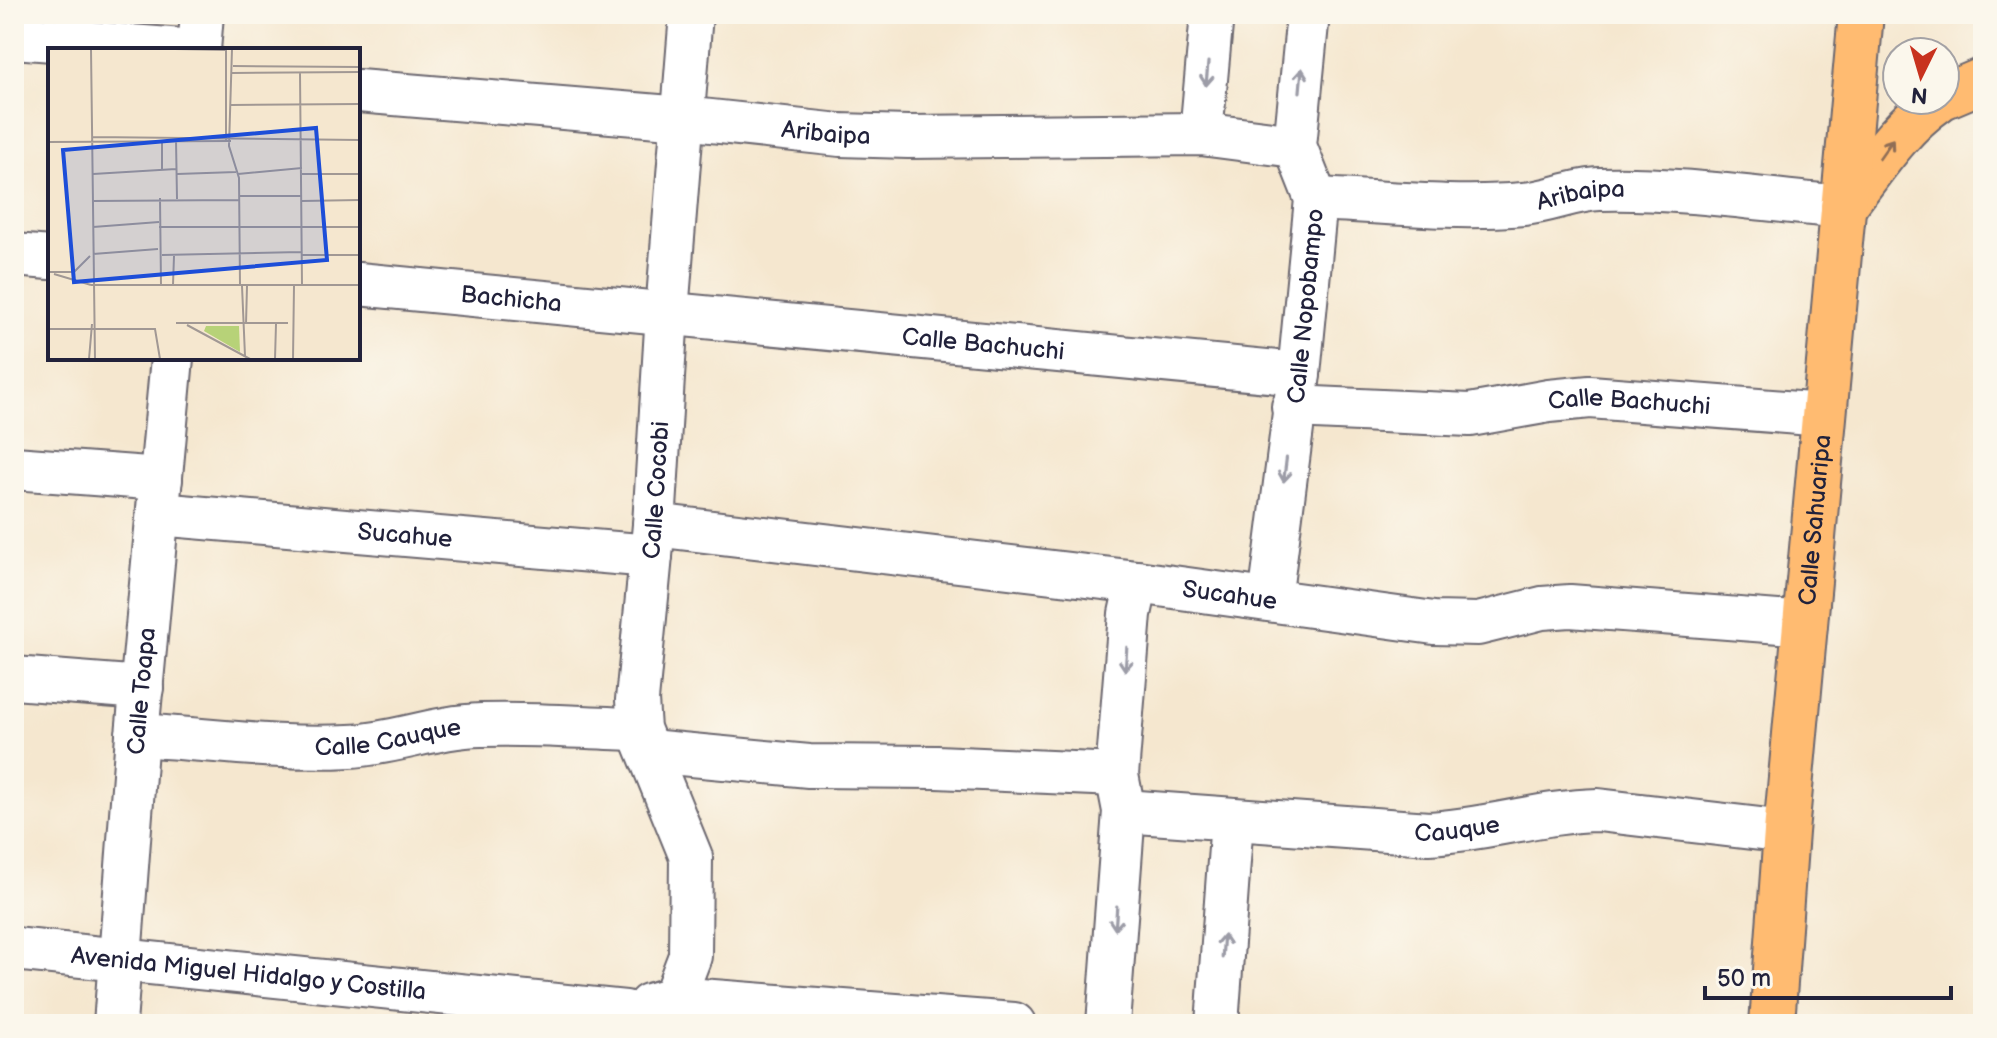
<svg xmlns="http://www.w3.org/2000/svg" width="1997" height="1038" font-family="'Balsamiq Sans',sans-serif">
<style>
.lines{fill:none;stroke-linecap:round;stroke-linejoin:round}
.minor-casing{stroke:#6c676f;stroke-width:46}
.major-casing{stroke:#6c676f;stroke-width:48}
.minor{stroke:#fff;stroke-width:42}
.major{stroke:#ffbb71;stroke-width:44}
.oneway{stroke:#9c9ca7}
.oneway2{stroke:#906e56}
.labels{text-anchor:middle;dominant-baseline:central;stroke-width:6;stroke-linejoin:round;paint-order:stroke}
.street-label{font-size:24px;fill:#22223b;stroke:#fbf7ec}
.inset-road{fill:none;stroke:#a19894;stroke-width:2}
.view{fill:#1d4ed8;fill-opacity:0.15;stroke:#1d4ed8;stroke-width:4}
.inset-edge{fill:none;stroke:#22223b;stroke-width:4}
</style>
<rect width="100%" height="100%" fill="#fbf7ec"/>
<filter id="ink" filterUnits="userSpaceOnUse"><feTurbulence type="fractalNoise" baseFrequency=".0125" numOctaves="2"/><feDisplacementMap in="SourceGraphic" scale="16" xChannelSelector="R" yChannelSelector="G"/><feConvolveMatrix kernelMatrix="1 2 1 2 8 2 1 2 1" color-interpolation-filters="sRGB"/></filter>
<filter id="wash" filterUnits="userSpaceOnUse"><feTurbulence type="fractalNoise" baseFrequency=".006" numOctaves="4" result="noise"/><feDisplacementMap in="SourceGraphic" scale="32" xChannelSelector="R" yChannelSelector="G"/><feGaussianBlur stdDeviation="1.8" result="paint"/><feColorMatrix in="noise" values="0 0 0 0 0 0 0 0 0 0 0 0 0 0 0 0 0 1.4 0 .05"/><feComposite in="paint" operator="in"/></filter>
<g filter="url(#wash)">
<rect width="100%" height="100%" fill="#f5e7cf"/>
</g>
<g filter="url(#ink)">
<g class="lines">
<defs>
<g id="minor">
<path d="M 14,37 L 182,50"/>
<path d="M 199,50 L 202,14"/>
<path id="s1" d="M 358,91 L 683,118 L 840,135 L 908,137 L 1201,134 L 1295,146"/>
<path d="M 1201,134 L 1212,14"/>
<path id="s2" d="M 1316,199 C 1385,202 1455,210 1523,204 C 1549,202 1573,190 1600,189 C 1680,187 1764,200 1843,207"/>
<path d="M 14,255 L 50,258"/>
<path id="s3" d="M 358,284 L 1299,374"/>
<path id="s4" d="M 1293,407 L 1470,415 L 1549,401 L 1590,397 L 1824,415"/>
<path d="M 14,468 L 161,479"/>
<path id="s5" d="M 158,514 L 651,556"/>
<path id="s6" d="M 654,525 L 1137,582 L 1434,623 L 1478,624 L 1542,608 L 1570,606 L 1806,624"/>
<path id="s7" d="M 1270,600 L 1299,374 L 1316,199 L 1295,146 L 1308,14"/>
<path d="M 14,678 L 142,688"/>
<path id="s8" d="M 137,735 C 207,739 279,750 350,746 C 394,744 436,726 481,725 C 534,723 587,728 639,729"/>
<path d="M 649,751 L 809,766 L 937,767 L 1117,775"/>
<path id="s9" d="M 1124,811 L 1429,833 C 1487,830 1543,811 1598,810 L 1786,832"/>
<path id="s10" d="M 14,949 L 625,1012 L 657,1024"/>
<path d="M 649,1005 L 674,998 L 1014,1024"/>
<path id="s11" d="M 115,1024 L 137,735 L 172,358"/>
<path id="s12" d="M 673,1024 L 674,998 L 690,956 L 691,857 L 639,729 L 637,700 L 654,525 L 667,312 L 691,14"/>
<path d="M 1108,1024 L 1124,811 L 1117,775 L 1130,614 L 1137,582"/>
<path d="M 1217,1024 L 1232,820"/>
</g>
<g id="major">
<path d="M 1945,96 L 1983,80"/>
<path d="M 1843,207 C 1873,169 1898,128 1938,100"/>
<path id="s13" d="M 1772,1024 L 1786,832 L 1861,14"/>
</g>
</defs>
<use href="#minor" class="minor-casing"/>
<use href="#major" class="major-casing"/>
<use href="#minor" class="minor"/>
<use href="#major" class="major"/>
</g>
<defs><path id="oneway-shaft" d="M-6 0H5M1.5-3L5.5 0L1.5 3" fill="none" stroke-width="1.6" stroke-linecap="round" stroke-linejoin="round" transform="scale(2)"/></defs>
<g class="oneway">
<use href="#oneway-shaft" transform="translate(1207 74) rotate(95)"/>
<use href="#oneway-shaft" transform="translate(1301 80) rotate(-85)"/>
<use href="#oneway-shaft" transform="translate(1285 470) rotate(97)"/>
<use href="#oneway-shaft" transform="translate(1126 659) rotate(94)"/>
<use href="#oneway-shaft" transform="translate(1116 918) rotate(94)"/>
<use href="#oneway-shaft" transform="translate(1223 946) rotate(-86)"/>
</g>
<use class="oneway2" href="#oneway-shaft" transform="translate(1886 149) rotate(-55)"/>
</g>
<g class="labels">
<g class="street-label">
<text stroke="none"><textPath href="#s1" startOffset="470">Aribaipa</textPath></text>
<text stroke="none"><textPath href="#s2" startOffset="266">Aribaipa</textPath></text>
<text stroke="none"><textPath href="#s3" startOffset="154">Bachicha</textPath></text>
<text stroke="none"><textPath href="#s7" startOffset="296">Calle Nopobampo</textPath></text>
<text stroke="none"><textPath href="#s3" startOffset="628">Calle Bachuchi</textPath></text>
<text stroke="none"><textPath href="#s4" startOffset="338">Calle Bachuchi</textPath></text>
<text stroke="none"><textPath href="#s12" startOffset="548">Calle Cocobi</textPath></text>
<text stroke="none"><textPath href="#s13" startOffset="506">Calle Sahuaripa</textPath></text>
<text stroke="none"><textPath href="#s5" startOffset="248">Sucahue</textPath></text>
<text stroke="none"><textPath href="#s6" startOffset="580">Sucahue</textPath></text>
<text stroke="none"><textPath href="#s11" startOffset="334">Calle Toapa</textPath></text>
<text stroke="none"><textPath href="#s8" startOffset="252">Calle Cauque</textPath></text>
<text stroke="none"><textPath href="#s9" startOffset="334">Cauque</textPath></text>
<text stroke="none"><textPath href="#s10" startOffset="236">Avenida Miguel Hidalgo y Costilla</textPath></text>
</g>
</g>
<g transform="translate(48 48)">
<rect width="312" height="312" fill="#f5e7cf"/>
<path d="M 158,278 L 191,278 L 192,304 L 156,283 Z" fill="#b7d278"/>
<path class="inset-road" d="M 43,1 L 47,311M 127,1 L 178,2M 184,1 L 181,98 L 191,130 L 192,237M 185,18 L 312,19M 184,25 L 312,24M 252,25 L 254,237M 183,57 L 312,56M 44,89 L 312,92M 128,92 L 129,151M 178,92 L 178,1M 114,93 L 114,121M 0,94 L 183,93M 45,126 L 128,121M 129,126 L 188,124M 190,126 L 254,120M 254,126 L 312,126M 191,148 L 253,148M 112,150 L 113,237M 44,153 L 191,152M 253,153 L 312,152M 45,179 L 111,174M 111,179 L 312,179M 45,206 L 110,201M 114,207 L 253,204M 254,207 L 312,207M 0,224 L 26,224 L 42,208M 6,226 L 43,237M 43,237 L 312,237M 125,237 L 126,208M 194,238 L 197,308M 128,275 L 240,275M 198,276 L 199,238M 139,277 L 202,311M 0,281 L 107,281 L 112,311M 41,311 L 44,276M 227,311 L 228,276M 245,311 L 246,238"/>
<path class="view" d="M 268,80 L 279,212 L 26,234 L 15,102 Z"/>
<rect width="312" height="312" class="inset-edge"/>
</g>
<rect width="1997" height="1038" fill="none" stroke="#fbf7ec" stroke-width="48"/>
<g transform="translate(1921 76) rotate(185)"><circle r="38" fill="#fbf7ec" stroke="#a4a2a5" stroke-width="2"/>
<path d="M0-6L14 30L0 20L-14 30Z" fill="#c8321e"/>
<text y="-12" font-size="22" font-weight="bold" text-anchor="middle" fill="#22223b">N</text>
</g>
<path d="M1705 986v12h246v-12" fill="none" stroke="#22223b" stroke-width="4"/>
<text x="1717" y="986" font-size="24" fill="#22223b" stroke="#fbf7ec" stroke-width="6" paint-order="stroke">50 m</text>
</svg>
